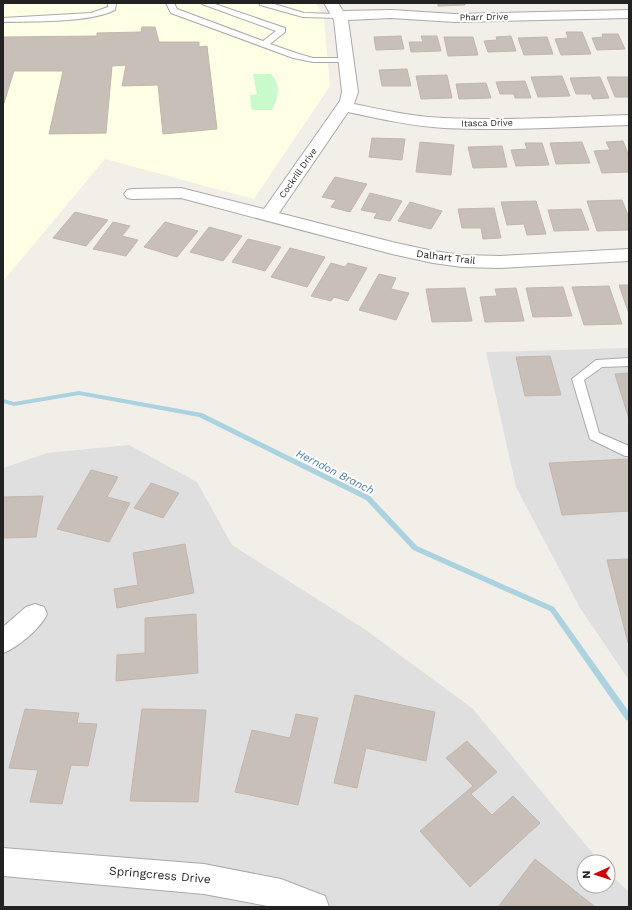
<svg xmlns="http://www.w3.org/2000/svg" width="632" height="910" font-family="'Work Sans',sans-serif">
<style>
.residential{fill:#e0dfdf}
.education{fill:#ffffe5}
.park{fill:#c8facc}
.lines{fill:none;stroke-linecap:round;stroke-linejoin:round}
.stream{fill:#aad3df;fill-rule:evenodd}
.building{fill:#c7bfb8;stroke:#c4b6ab}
.service-casing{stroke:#a9a9a9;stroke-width:2}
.minor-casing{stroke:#a9a9a9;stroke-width:2}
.service{fill:#fff;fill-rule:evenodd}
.minor{fill:#fff;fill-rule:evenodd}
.labels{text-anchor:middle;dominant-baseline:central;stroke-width:4;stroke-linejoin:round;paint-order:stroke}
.far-street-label{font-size:9px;fill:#222;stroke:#fff}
.street-label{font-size:10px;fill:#222;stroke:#fff}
.water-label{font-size:11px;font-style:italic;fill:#4a7aab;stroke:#fff}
.near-street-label{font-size:12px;fill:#222;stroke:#fff}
</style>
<rect width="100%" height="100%" fill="#f2efe9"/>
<path class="residential" d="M 629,348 L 629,680 L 580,608 L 516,487 L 486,352 Z
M 129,445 L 197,482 L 232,545 L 366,630 L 473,709 L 600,862 L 584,862 L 584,886 L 608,886 L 608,872 L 629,892 L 629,907 L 3,907 L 3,468 L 47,453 Z"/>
<path class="education" d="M 3,3 L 316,3 L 324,19 L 330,86 L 254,199 L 105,159 L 3,281 Z"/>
<path class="park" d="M 253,74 L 271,74 C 281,85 279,98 272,110 L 254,110 L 251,108 L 250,95 L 257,94 Z"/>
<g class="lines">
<path class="stream" d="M 79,391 L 202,413 L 370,496 L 417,546 L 554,607 L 629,712 L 629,721 L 626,720 L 550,611 L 413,550 L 366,500 L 199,417 L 79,395 L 14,406 L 3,403 L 3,399 L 14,402 Z"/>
</g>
<path class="building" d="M 438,3 L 465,3 L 465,5 L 438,6 Z
M 142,27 L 155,27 L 159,42 L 199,42 L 199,47 L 207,46 L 217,129 L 163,134 L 158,85 L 122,86 L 126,65 L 112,66 L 106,133 L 49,134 L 63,71 L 14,71 L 3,106 L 3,37 L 97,36 L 97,33 L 141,32 Z
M 566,32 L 582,32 L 591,54 L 561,55 L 555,39 L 568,38 Z
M 602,34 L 618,34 L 625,49 L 597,50 L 592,38 L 603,37 Z
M 401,36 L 404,49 L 376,50 L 374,37 Z
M 421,36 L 437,36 L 441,51 L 411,52 L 409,42 L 423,42 Z
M 511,36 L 516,51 L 488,52 L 484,41 L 497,40 L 496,37 Z
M 444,37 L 473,37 L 478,55 L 448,56 Z
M 547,37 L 553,54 L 524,55 L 518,38 Z
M 407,69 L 411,86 L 382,86 L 379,70 Z
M 447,75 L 452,98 L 421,99 L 416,76 Z
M 562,76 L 570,96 L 538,97 L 531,77 Z
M 600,77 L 609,98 L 593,99 L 591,94 L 576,94 L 570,78 Z
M 607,77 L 629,77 L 629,97 L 615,97 Z
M 525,81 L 531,98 L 515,98 L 514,94 L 500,94 L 496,82 Z
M 486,83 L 491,98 L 459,99 L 456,84 Z
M 372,138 L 405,139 L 402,160 L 369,157 Z
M 623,141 L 629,156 L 629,172 L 602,173 L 594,151 L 610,150 L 606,142 Z
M 420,142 L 454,145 L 451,175 L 416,172 Z
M 582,142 L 590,163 L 556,164 L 550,143 Z
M 525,143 L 542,143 L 549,165 L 516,166 L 511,150 L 527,149 Z
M 502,146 L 507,167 L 473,168 L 468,147 Z
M 335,177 L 367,184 L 350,212 L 331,207 L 336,200 L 322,197 Z
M 370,193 L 402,201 L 390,221 L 374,218 L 377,213 L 361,210 Z
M 622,200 L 629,218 L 629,230 L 597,231 L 587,201 Z
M 536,201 L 546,234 L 527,235 L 524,224 L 507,225 L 501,202 Z
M 410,202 L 442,211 L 431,229 L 398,221 Z
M 494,208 L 501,238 L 483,239 L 481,228 L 462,228 L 458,209 Z
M 581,209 L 589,230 L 554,231 L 548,210 Z
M 75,212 L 108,220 L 86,246 L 53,238 Z
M 113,222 L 130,226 L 122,236 L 138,240 L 126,256 L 93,249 Z
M 165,222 L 198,231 L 177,257 L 144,247 Z
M 209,227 L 242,236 L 223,261 L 190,252 Z
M 248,239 L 281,247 L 265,271 L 232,262 Z
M 290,248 L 325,257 L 307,287 L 271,277 Z
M 331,263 L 345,267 L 348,263 L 367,268 L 348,301 L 334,297 L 331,301 L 311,296 Z
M 379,274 L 396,278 L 391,289 L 409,293 L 396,320 L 359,310 Z
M 619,285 L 629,285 L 629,314 Z
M 609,286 L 622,324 L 584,325 L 572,287 Z
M 563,287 L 572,316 L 533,317 L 526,288 Z
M 465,288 L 472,321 L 432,322 L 426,289 Z
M 516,288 L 524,321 L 485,322 L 480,297 L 497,296 L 495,289 Z
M 550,356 L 561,395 L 525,396 L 516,357 Z
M 629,373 L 629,419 L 615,374 Z
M 629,459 L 629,511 L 562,515 L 549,463 Z
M 91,470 L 118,477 L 107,497 L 130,503 L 109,542 L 57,529 Z
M 151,483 L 179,493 L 163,518 L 134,508 Z
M 43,496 L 36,537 L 3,538 L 3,539 L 3,497 Z
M 185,544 L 194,593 L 117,608 L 114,589 L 138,585 L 133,553 Z
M 629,559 L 629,643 L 628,643 L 607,560 Z
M 196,614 L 198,673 L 116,681 L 117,655 L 145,653 L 145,618 Z
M 355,695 L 435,712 L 426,761 L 366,748 L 357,788 L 334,783 Z
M 25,709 L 79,713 L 77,723 L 97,724 L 88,766 L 71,765 L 62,804 L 30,802 L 38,770 L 9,768 Z
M 142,709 L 206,710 L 198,802 L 130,801 Z
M 296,714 L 318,718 L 298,805 L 235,792 L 252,730 L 290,738 Z
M 467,741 L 497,772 L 471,794 L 492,815 L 513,796 L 540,823 L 470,887 L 420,831 L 473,786 L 446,758 Z
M 535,859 L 594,906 L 594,907 L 498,907 Z"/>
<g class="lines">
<defs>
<path id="service" d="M 108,3 L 116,3 L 115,10 C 89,23 34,21 3,22 L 3,18 L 91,13 L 108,7 Z
M 166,3 L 174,3 L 177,9 L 263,41 L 276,31 L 202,4 L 212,3 L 285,28 L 285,32 L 270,44 L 299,54 L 313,58 L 346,58 L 350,60 L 346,62 L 313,62 L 293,58 L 171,13 Z
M 259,3 L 271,3 L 304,13 L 339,14 L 343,16 L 339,18 L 303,17 L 260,5 Z
M 629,358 L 629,366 L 602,367 L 584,380 L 599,433 L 629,446 L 629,456 L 625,456 L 590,439 L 572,379 L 596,360 Z"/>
<path id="minor" d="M 324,3 L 338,3 L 343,11 L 391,10 L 455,14 L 629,10 L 629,18 L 455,22 L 391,18 L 348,20 L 358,92 L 354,104 C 384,110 414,117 444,118 C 505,121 568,117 629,115 L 629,125 C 568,127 505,131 444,128 C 412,126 380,119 348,112 L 279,213 L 392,242 L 433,251 L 462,255 L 500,256 L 629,249 L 629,261 L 500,268 L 462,267 L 433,263 L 392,254 L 181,198 L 133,199 L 127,198 L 124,194 L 127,190 L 133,189 L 181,188 L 264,209 L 340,101 L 342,92 L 334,20 Z
M 35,604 L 44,607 L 47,614 C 41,628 17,648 3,653 L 3,627 L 26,607 Z
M 3,848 L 204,864 L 281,879 L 325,896 L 329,907 L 273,907 L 204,894 L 3,876 Z"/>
</defs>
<use href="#service" class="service-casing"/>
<use href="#minor" class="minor-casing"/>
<use href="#service" class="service"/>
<use href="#minor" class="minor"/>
</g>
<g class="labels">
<g class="far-street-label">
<text transform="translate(484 17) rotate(-1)">Pharr Drive</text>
<text transform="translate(487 123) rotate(-1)">Itasca Drive</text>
<text transform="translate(298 173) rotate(-55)">Cockrill Drive</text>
</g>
<g class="street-label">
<text transform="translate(446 257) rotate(7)">Dalhart Trail</text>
</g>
<g class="water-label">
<text transform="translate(335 472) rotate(27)">Herndon Branch</text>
</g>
<g class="near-street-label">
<text transform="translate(160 875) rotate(5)">Springcress Drive</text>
</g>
</g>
<rect width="632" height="910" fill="none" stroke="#222222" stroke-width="8"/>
<g transform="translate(596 874) rotate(267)"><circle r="19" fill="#ffffff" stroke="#a7a7a7"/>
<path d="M0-3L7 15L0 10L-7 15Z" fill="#d40000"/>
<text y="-6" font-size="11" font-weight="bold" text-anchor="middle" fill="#222222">N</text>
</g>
</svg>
